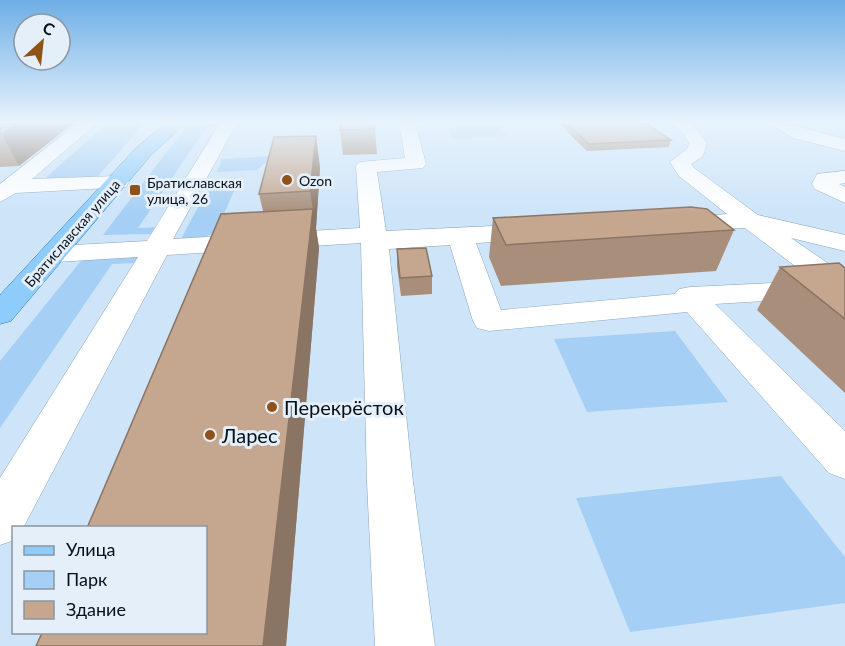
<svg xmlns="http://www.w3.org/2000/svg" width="845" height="646" font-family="Lato,sans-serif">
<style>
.green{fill:#a5cff4}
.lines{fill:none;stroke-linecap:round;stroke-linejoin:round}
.minor-casing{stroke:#88a4bd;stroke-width:1}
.major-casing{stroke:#2e74ab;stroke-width:1}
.minor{fill:#fff;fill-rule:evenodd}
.major{fill:#8eccfc;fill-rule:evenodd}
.wall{fill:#a98f7b}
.shaded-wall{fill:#8a7464}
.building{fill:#c5a68f;stroke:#8a7464;stroke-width:1.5}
.poi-dot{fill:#905216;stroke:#e4effa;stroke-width:2}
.labels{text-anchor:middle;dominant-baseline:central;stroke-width:6;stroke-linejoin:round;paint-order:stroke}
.far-poi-label{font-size:14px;fill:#061018;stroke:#e4effa;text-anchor:start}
.far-street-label{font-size:14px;fill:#061018;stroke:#e4effa}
.near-poi-label{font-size:20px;fill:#061018;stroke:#e4effa;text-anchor:start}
</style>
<rect width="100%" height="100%" fill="#cde4f9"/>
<path class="green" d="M 141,123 L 137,132 L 98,176 L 89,179 L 42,181 L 106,124 Z
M 189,123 L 222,123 L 218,127 L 206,128 L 138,228 L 159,227 L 152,234 L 103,235 Z
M 499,126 L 507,136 L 453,139 L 447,128 Z
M 273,156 L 257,170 L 217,172 L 222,159 Z
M 232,178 L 238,182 L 216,232 L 205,237 L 181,239 L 213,179 Z
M 140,254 L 137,263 L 112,264 L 0,428 L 0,361 L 80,262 L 87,258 Z
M 675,331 L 728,402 L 587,412 L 554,339 Z
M 781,476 L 845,557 L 845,603 L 630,632 L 576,498 Z"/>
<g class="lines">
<defs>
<path id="minor" d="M 78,123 L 97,123 L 32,179 L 118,176 L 126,177 L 129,182 L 126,187 L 16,193 L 0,202 L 0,184 Z
M 220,123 L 237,123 L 173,239 L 360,228 L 356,166 L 359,162 L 405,158 L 399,123 L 415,123 L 426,164 L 423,168 L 377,172 L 386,231 L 534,224 L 543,227 L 547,232 L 543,237 L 534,240 L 476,243 L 501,310 L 675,294 L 679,289 L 690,287 L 815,281 L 745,228 L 679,231 L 670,229 L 667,224 L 670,219 L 727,214 L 679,176 L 670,162 L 687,149 L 689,143 L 683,133 L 671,123 L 691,123 L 707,143 L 703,156 L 691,164 L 694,168 L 758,215 L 845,235 L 845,251 L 791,238 L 845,275 L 845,298 L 834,295 L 826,289 L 822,295 L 811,298 L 715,304 L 845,431 L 845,479 L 829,473 L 687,312 L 489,331 L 477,328 L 473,321 L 450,245 L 389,249 L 413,482 L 435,646 L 375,646 L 367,482 L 361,243 L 167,255 L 23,528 L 14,528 L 14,540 L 0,545 L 0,478 L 138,257 L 56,262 L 46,260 L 42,254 L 46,248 L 56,246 L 147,241 Z
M 768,123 C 794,123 819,133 845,139 L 845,151 L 793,138 Z
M 845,171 L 845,183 L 839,184 L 845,187 L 845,203 L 815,189 L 812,184 L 817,174 Z"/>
<path id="major" d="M 167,123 L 186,123 L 151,155 L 11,321 L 0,324 L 0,295 L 137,147 Z"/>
</defs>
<use href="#minor" class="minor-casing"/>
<use href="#major" class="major-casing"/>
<use href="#minor" class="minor"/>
<use href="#major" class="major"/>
</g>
<path class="wall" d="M 0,123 L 19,166 L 0,167 Z
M 558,123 L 645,123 L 671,140 L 669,147 L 587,151 Z
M 375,129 L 377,154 L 343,155 L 340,130 Z
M 316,136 L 320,168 L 316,228 L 319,248 L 286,646 L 36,646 L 263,211 L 259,194 Z
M 493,218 L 734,230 L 716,271 L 501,286 L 489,257 Z
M 397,249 L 432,276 L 432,294 L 401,296 L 397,266 Z
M 780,267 L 845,268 L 845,393 L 757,310 Z"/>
<path class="shaded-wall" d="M 18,123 L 74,123 L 19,166 L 2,134 Z
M 316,136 L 320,168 L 316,228 L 310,191 Z
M 313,209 L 319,248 L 286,646 L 263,646 Z"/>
<path class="building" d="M 0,123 L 18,123 L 2,134 L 0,134 Z
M 341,123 L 374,123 L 375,129 L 340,130 Z
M 566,123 L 645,123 L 671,140 L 589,144 Z
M 316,136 L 310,191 L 259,194 L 274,137 Z
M 691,207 L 707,209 L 734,230 L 506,245 L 493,218 Z
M 313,209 L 263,646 L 36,646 L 42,633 L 206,633 L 206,528 L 87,528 L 221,214 Z
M 426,248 L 432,276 L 400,278 L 397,249 Z
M 839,263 L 845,268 L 845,319 L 780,267 Z"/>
<linearGradient id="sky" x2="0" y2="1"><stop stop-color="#6eaee6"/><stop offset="0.57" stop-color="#e8f3fc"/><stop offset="1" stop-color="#e8f3fc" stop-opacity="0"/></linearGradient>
<rect width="845" height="214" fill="url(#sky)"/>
<g class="poi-dot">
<circle cx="287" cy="180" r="6"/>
<rect x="129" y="184" width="12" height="12" rx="3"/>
<circle cx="272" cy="407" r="6"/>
<circle cx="210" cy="435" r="6"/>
</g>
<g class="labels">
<g class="far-poi-label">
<text x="299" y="180">Ozon</text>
<text x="147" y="182">Братиславская<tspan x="147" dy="16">улица, 26</tspan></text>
</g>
<g class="far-street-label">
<text transform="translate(72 233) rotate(-49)">Братиславская улица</text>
</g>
<g class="near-poi-label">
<text x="284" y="407">Перекрёсток</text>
<text x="222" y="435">Ларес</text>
</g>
</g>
<rect x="12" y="526" width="195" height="108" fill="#e4effa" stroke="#8b96a0" stroke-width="1.5"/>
<rect x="24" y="546" width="30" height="9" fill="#8eccfc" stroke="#8b96a0" stroke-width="1.5"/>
<text x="66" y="556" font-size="18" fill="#061018">Улица</text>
<rect x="24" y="571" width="30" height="18" fill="#a5cff4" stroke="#8b96a0" stroke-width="1.5"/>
<text x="66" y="586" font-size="18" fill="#061018">Парк</text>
<rect x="24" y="601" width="30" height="18" fill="#c5a68f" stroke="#8b96a0" stroke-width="1.5"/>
<text x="66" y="616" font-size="18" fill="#061018">Здание</text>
<g transform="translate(42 42) rotate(27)"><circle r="28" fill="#e4effa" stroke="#8b96a0" stroke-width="1.5"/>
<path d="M0-4.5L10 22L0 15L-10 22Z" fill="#905216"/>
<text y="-9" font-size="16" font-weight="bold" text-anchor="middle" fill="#061018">С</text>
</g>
</svg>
